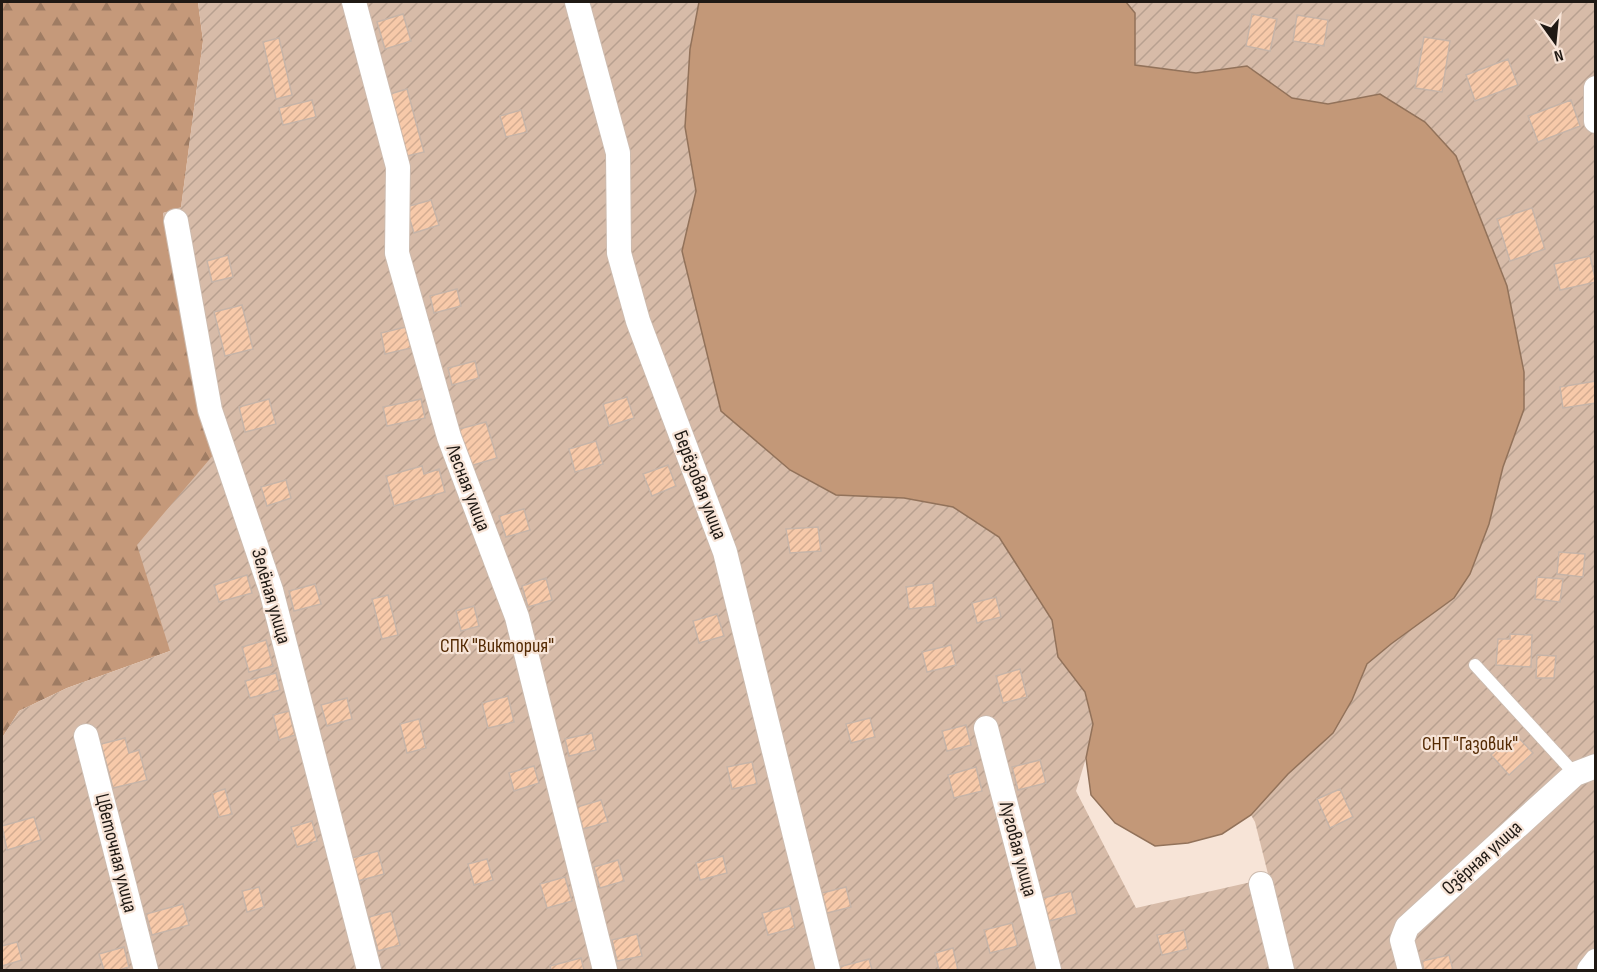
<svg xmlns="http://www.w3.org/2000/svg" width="1597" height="972" font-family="'Sofia Sans Condensed',sans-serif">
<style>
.forest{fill:url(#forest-firs)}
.garden{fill:url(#garden-furrows)}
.water{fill:#c39878;stroke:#92725a;stroke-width:1.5}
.building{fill:url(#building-hatch);stroke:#c6b4a8;stroke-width:1.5}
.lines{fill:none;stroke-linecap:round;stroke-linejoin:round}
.lane-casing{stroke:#cdbbae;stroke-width:14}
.street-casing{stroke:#cdbbae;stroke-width:26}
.lane{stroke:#fff;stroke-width:12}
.street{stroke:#fff;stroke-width:24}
.labels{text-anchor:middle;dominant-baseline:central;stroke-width:4.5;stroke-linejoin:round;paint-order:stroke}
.street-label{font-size:20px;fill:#1f1914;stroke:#f7e4d7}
.park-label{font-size:20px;fill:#542a03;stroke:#f7e4d7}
</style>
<defs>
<pattern id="forest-firs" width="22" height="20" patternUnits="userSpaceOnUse" patternTransform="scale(1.5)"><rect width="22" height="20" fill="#c5997a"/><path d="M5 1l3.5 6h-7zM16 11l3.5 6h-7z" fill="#9f7c63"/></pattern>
<pattern id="garden-furrows" width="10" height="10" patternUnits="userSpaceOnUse" patternTransform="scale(1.5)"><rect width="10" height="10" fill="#d7bba8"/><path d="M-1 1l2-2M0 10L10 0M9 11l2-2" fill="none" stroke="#b8a090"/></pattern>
<pattern id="building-hatch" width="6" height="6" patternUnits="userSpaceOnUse" patternTransform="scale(1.5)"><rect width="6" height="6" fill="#f7c9a9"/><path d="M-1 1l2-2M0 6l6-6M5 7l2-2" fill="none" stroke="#d3ac91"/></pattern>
</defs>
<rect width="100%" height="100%" fill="#f7e4d7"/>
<path class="forest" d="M 2,2 L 198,2 L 203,41 L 181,208 L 163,213 L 214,454 L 170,651 L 67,688 L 19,711 L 2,738 Z"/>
<path class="garden" d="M 198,2 L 699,2 L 690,49 L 685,127 L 696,191 L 682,252 L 904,498 L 953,507 L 999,537 L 1052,620 L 1058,657 L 1085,692 L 1093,724 L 1086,758 L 1076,791 L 1136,908 L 1269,878 L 1255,822 L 1251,815 L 1352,700 L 1367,665 L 1391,644 L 1454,598 L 1470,574 L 1489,524 L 1503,467 L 1524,409 L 1524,372 L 1507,286 L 1380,94 L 1328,104 L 1292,98 L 1247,66 L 1196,73 L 1134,65 L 1135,13 L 1126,2 L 1595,2 L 1595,970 L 2,970 L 2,738 L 19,711 L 67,688 L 170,651 L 137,545 L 214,454 L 163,213 L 181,207 L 203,41 Z"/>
<path class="water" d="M 699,2 L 1126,2 L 1135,13 L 1135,65 L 1196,73 L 1247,66 L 1292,98 L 1328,104 L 1380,94 L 1425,122 L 1456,156 L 1507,286 L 1524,372 L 1524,409 L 1503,467 L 1489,524 L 1470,574 L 1454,598 L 1391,644 L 1367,664 L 1352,700 L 1333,733 L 1288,774 L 1251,815 L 1222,834 L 1188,843 L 1155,846 L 1115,823 L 1091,795 L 1086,758 L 1093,724 L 1085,692 L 1058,657 L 1052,620 L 999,537 L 953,507 L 904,498 L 836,495 L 790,470 L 721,411 L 682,251 L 696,191 L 685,127 L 690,49 Z"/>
<path class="building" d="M 403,14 L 411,41 L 385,49 L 377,22 Z
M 1252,14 L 1277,19 L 1270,51 L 1246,46 Z
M 1297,15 L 1328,20 L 1324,46 L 1293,41 Z
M 1424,37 L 1450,41 L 1442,92 L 1415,88 Z
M 279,38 L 292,95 L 276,99 L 263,42 Z
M 1508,59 L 1518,85 L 1475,101 L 1466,75 Z
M 407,89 L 424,152 L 407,156 L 390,94 Z
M 312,100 L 316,117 L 283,125 L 279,108 Z
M 1571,100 L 1580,126 L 1538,142 L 1528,116 Z
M 521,110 L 527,132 L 506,137 L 500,116 Z
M 431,200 L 439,225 L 414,233 L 406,207 Z
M 1532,208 L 1545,249 L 1510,261 L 1497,219 Z
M 228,255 L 233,277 L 212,282 L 207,261 Z
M 1590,256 L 1596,282 L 1560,290 L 1554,264 Z
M 457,289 L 461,306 L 434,313 L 430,296 Z
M 242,305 L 253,349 L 225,356 L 214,312 Z
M 406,327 L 411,348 L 385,354 L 381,333 Z
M 475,361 L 479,378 L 452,385 L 448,368 Z
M 1596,381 L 1596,403 L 1563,408 L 1560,387 Z
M 627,397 L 634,418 L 609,426 L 603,404 Z
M 269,399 L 276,424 L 245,432 L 239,407 Z
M 421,399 L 425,418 L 387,426 L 383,407 Z
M 486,422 L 497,458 L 470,466 L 459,429 Z
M 596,441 L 603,464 L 575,472 L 569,449 Z
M 668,465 L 676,486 L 652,496 L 643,474 Z
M 422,466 L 424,474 L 439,469 L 445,492 L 394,506 L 386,476 Z
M 286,480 L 291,498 L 267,506 L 261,487 Z
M 524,509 L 530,530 L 506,537 L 499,516 Z
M 818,527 L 821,551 L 790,553 L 786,529 Z
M 1559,552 L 1585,554 L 1583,577 L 1557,574 Z
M 247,575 L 252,593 L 219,602 L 214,585 Z
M 1537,577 L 1563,579 L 1560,602 L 1535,599 Z
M 546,578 L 552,600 L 528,607 L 522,586 Z
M 933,583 L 936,606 L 909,609 L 906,587 Z
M 315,584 L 321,604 L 294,611 L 289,591 Z
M 388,595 L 398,635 L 382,639 L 372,599 Z
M 996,597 L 1001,617 L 977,623 L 972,603 Z
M 474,606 L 479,626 L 461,631 L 456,611 Z
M 717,614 L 724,636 L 699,643 L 693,621 Z
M 1510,634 L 1532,635 L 1531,667 L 1496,665 L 1498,639 L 1510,639 Z
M 266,640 L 273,666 L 249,672 L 242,647 Z
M 951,645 L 956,665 L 927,672 L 922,652 Z
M 1537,655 L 1556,656 L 1554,678 L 1536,678 Z
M 1020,669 L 1027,697 L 1003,703 L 996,676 Z
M 276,673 L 280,690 L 250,698 L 245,681 Z
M 508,696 L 514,722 L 488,728 L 482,703 Z
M 347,698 L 352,719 L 327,726 L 321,705 Z
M 289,711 L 295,735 L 279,740 L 273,715 Z
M 870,718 L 875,737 L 851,743 L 846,724 Z
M 419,719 L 426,748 L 407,753 L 400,724 Z
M 966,725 L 971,745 L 947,751 L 942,731 Z
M 592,733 L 596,750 L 569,756 L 565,739 Z
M 1514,733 L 1533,753 L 1509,775 L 1491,755 Z
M 125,738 L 129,753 L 139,750 L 147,780 L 113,788 L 101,744 Z
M 1040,760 L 1046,783 L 1018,790 L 1012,767 Z
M 752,762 L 757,784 L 732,789 L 727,767 Z
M 534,766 L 539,783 L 514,791 L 509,773 Z
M 976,767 L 982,791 L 954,798 L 948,775 Z
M 225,789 L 232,814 L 219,817 L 212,793 Z
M 1340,789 L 1353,817 L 1330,828 L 1317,799 Z
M 601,800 L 608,822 L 583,829 L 577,807 Z
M 34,817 L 41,840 L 7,850 L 2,826 Z
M 312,821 L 317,841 L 297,847 L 291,827 Z
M 378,851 L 384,874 L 358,881 L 352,858 Z
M 723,856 L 727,873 L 700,880 L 696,863 Z
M 487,859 L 493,880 L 474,885 L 468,864 Z
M 618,860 L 624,881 L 600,888 L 594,867 Z
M 565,877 L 572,901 L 547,908 L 540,884 Z
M 259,887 L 264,907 L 247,912 L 242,891 Z
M 846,887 L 851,907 L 827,913 L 822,893 Z
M 1071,891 L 1077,914 L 1049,921 L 1043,898 Z
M 183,904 L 189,925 L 152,935 L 146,914 Z
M 790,906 L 795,928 L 768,935 L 762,913 Z
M 391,911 L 400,945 L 378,951 L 369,917 Z
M 1012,923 L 1018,946 L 990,953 L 984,930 Z
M 1184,930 L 1188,949 L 1162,955 L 1157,935 Z
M 637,934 L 642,956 L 617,961 L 612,940 Z
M 17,942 L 22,960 L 2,966 L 2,946 Z
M 124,947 L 129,967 L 119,970 L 104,970 L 99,954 Z
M 953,948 L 958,970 L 939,970 L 935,953 Z
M 1449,955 L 1453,970 L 1424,970 L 1422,961 Z
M 581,958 L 584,970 L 551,970 L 550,966 Z
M 869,959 L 872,970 L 840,970 L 839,967 Z"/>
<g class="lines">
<defs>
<path id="lane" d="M 1475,665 L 1575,774"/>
<path id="street" d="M 354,2 L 398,167 L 397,253 L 449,437 L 517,617 L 605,970
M 577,2 L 618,153 L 619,253 L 638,321 L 725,552 L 828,970
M 1596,88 L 1596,121
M 176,221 L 210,410 L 271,590 L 369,970
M 986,728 L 1049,970
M 86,736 L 146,970
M 1261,884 L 1282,970
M 1410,970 L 1402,940 L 1407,927 L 1575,774 L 1596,766
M 1589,970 L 1596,961"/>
</defs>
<use href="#lane" class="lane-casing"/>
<use href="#street" class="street-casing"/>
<use href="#lane" class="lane"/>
<use href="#street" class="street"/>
</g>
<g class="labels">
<g class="street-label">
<text transform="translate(700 485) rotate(69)">Берёзовая улица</text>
<text transform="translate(468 488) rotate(69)">Лесная улица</text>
<text transform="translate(271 596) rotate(74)">Зелёная улица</text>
<text transform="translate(1018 849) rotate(75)">Луговая улица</text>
<text transform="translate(116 853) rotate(76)">Цветочная улица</text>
<text transform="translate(1482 858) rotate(-42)">Озёрная улица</text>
</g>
<g class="park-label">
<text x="497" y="646">СПК "Виктория"</text>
<text x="1470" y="744">СНТ "Газовик"</text>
</g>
</g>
<rect width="1597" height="972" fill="none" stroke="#1f1914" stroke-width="6"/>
<g transform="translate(1555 42) rotate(165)" stroke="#f7e4d7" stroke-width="4.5" paint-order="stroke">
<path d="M0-4.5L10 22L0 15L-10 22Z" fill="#1f1914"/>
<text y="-9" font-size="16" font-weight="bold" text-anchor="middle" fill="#1f1914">N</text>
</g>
</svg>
